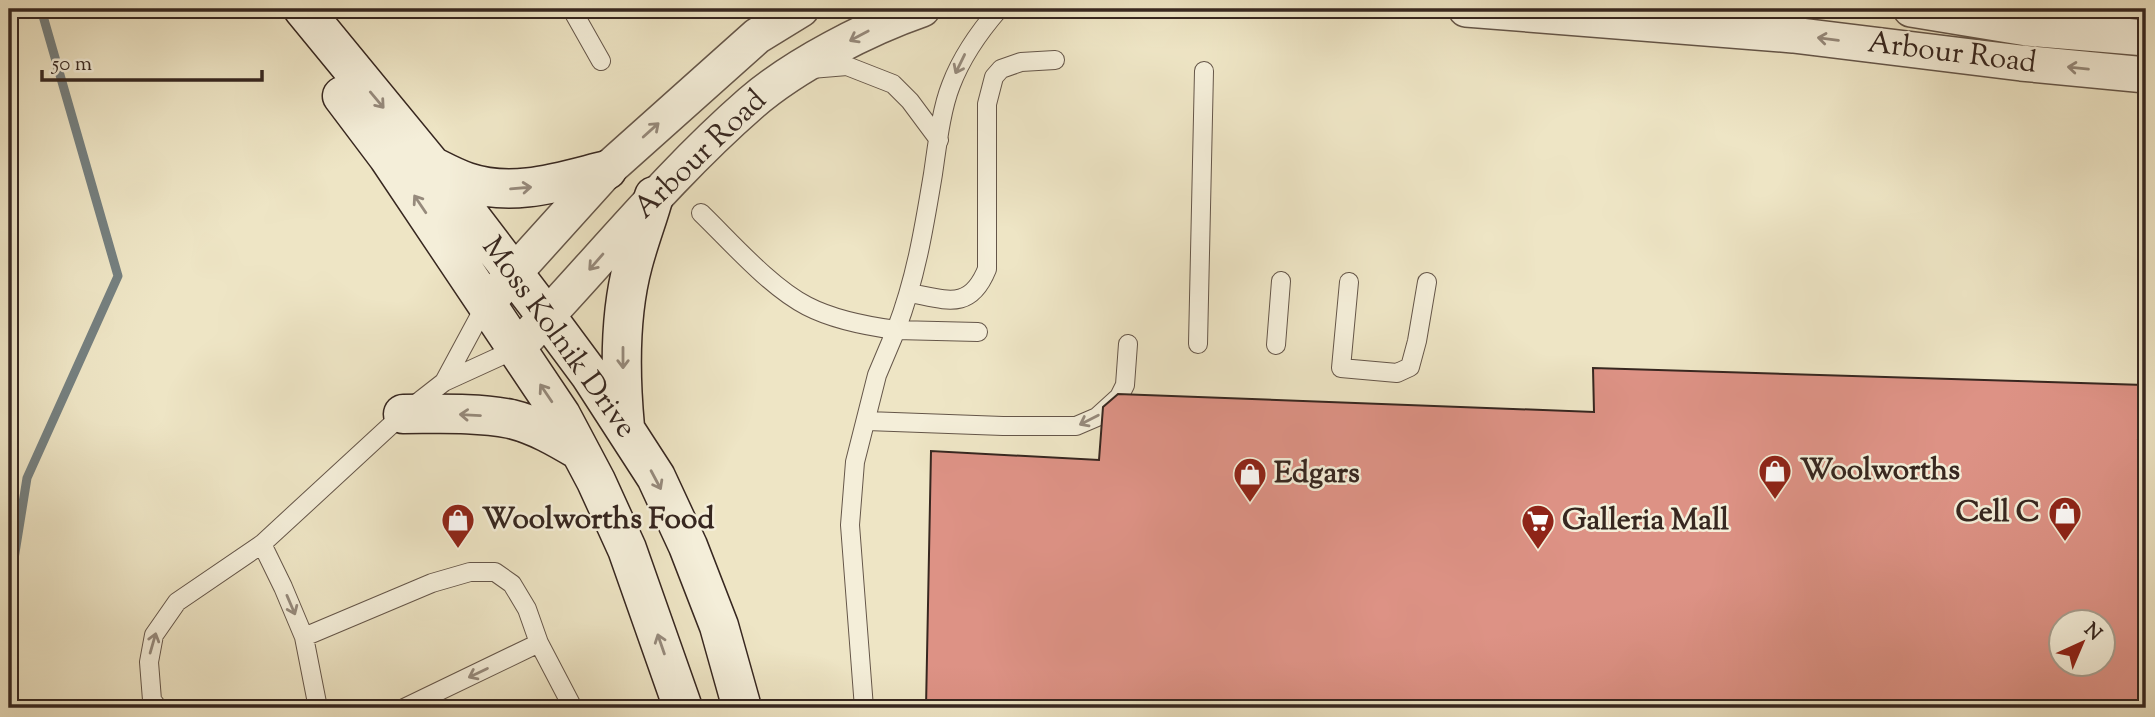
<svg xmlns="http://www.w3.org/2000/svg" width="2155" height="717" font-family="'Sorts Mill Goudy',serif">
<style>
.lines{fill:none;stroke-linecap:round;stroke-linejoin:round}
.stream{stroke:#758080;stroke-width:9}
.lane-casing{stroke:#655649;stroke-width:20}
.street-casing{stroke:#655649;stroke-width:38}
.secondary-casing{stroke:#372720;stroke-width:41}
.lane{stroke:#f4eed9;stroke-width:18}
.street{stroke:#f4eed9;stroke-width:35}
.secondary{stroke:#f4eed9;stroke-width:38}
.shaded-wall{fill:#9b665d;stroke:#372720;stroke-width:2}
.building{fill:#dd9285;stroke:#372720;stroke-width:2;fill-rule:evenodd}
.oneway{stroke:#968a7c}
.labels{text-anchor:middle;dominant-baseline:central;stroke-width:5;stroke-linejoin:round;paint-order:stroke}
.street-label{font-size:30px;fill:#372720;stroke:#f4eed9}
.poi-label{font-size:30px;font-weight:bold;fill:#372720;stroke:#f4eed9;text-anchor:start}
</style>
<rect width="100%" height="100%" fill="#eee5c5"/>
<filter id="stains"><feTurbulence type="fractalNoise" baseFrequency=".00286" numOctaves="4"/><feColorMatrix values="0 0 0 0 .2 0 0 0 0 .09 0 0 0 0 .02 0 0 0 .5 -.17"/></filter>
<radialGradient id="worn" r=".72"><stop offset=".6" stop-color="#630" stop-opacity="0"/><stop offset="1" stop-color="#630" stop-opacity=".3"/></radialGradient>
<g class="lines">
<path class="stream" d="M 9,590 L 27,478 L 118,276 L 41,9"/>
<defs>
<path id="lane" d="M 574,9 L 575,15 L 601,61
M 757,36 L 762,9
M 811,69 L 847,66 L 893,84 L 910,101 L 939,140
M 701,213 C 731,242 770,287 807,306 C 834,320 866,326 896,330 C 916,278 924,228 933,174 C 937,147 941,110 951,85 C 962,56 979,32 999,9
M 1349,282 L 1341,368 L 1397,373 L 1410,367 L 1417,341 L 1427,282
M 910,293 C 947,300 970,311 987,269 L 987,104 L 994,77 L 1001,69 L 1021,62 L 1055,60
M 1198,344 L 1204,71
M 1276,345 L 1281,281
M 444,382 L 486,304
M 867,421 L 1003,426 L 1076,426 L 1097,417 L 1119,397 L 1125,385 L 1128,344
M 262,544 L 283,587 L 304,637 L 318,708
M 304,637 L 432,583 L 470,572 L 495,572 L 512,584 L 527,609 L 539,643 L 573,708
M 158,708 L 152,700 L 149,662 L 154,635 L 177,602 L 262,544 L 403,414 L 444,382 L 516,349
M 404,708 L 539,643
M 864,708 L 850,525 L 855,462 L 877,375 L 896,330 L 978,332"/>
<path id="street" d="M 1466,9 L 1793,35 L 2021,63 L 2146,75
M 1911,9 L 2027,28 L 2146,38
M 486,304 L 607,170 L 757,36 L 801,9
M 516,349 C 595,267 665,178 751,103 C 795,65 867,28 922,9"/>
<path id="secondary" d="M 303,9 L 432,166 L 547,317 L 590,375 L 656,477 L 688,546 L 719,626 L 742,708
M 342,96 L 388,157 L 561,415 L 596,481 L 627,549 L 683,708
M 432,166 C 444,172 455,178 467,182 C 514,198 562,181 607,170
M 403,414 C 438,414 476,412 511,419 C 536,425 558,438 580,451
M 625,427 C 620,374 619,316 633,264 C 639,241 648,218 654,196"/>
</defs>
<use href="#lane" class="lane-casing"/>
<use href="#street" class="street-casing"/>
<use href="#secondary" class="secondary-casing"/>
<use href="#lane" class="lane"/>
<use href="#street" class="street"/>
<use href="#secondary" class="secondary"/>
</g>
<path class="shaded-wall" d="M 2144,385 L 2144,404 L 2138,458 L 2138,439 Z"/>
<path class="building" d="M 1593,368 L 2144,385 L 2138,439 L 2146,439 L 2146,708 L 926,708 L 931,451 L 1099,460 L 1103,407 L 1118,394 L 1594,412 ZM 2061,622 L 2103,622 L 2103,664 L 2061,664 Z"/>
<defs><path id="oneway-shaft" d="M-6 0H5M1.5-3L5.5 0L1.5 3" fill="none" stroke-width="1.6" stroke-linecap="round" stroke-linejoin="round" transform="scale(1.75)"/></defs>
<g class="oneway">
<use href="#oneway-shaft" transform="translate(859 36) rotate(152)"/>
<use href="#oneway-shaft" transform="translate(1828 39) rotate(-173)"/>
<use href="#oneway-shaft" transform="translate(960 64) rotate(116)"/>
<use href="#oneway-shaft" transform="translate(2078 68) rotate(-174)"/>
<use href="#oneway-shaft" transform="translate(377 100) rotate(50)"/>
<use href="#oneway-shaft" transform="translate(651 130) rotate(-42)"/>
<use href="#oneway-shaft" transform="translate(521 188) rotate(-5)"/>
<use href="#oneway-shaft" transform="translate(420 204) rotate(-124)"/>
<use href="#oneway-shaft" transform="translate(596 262) rotate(131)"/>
<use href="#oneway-shaft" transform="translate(623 358) rotate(90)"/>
<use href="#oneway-shaft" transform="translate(546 393) rotate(-124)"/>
<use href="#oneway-shaft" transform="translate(470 415) rotate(-177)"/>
<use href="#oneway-shaft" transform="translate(1089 420) rotate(153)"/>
<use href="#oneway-shaft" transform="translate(656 480) rotate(62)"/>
<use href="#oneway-shaft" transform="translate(291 605) rotate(67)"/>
<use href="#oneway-shaft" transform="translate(153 643) rotate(-74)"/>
<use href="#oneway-shaft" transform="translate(661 644) rotate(-109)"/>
<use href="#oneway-shaft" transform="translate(478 673) rotate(154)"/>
</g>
<defs>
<symbol id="shop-pin" viewBox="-11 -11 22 30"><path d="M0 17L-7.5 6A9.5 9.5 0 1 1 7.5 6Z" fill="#8f2418" stroke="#f4eed9"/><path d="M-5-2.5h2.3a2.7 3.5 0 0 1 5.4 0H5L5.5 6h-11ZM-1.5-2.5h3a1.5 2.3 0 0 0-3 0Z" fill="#fff"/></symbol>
<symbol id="supermarket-pin" viewBox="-11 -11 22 30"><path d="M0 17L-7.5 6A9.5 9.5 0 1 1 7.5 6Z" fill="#8f2418" stroke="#f4eed9"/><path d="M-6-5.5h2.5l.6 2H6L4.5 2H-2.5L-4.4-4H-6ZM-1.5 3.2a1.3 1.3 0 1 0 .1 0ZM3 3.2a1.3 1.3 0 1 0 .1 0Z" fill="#fff"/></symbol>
</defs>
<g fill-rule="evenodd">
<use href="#shop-pin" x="1756" y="452" width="38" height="52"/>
<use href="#shop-pin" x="1231" y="455" width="38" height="52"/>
<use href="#shop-pin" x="2046" y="494" width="38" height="52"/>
<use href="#shop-pin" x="439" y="501" width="38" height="52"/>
<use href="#supermarket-pin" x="1519" y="502" width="38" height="52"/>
</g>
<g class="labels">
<g class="street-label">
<text transform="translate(1952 54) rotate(7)">Arbour Road</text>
<text transform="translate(701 155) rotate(-44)">Arbour Road</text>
<text transform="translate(558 338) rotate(54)">Moss Kolnik Drive</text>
</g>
<g class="poi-label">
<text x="1800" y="471">Woolworths</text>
<text x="1274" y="474">Edgars</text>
<text x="2040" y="513" text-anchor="end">Cell C</text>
<text x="482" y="520">Woolworths Food</text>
<text x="1562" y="521">Galleria Mall</text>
</g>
</g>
<rect width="2155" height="717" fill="none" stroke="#eee5c5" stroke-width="35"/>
<rect x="10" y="10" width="2134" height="696" fill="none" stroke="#372720" stroke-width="3.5"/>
<rect x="18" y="18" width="2120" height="682" fill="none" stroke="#372720" stroke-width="2"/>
<g transform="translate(2082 643) rotate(44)"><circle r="33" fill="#f4eed9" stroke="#a89e8f" stroke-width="2"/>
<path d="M0-5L12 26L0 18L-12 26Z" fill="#8f2418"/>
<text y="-10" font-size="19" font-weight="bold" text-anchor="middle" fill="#372720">N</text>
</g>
<path d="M42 70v10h220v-10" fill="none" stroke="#372720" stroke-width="3.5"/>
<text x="52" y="70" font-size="21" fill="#372720" stroke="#f4eed9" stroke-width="5" paint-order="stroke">50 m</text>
<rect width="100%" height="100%" filter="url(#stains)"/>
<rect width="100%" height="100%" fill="url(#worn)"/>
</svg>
